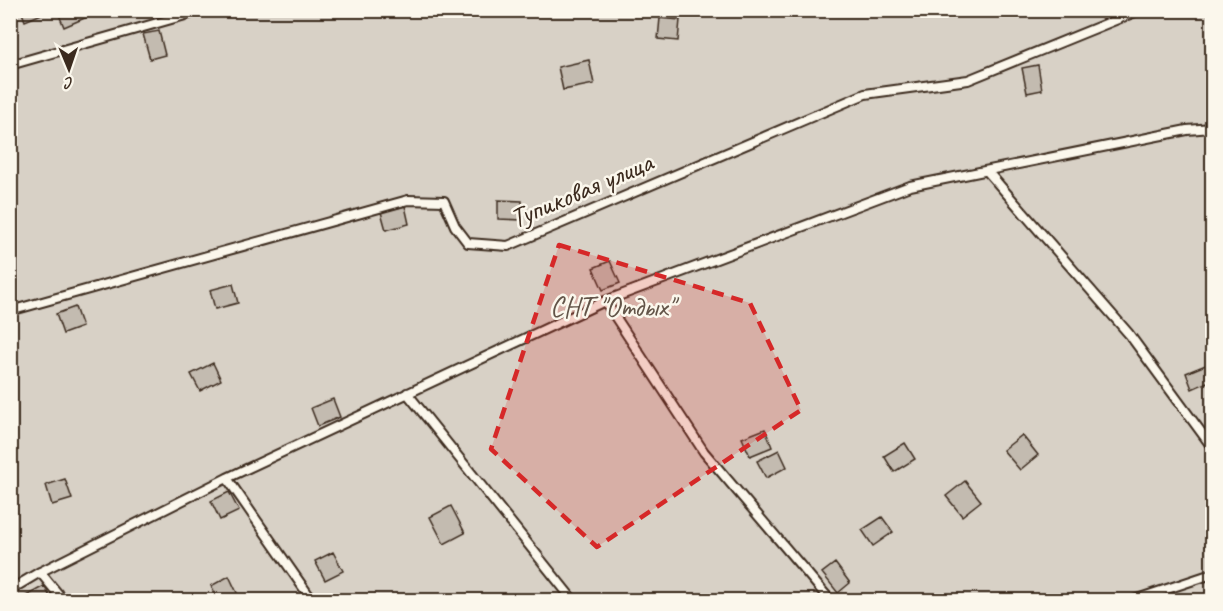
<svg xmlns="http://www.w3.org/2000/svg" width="1223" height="611" font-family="Caveat,sans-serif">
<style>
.green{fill:#d8d1c6;stroke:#8a7e72;stroke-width:1.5}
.building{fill:#c3bbb0;stroke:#3b2a1e;stroke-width:1.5}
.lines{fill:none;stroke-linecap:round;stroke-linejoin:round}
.lane-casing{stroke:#3b2a1e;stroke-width:12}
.lane{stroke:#fbf7ec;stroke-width:8}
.marked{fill:#d62828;fill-opacity:0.2;stroke:#d62828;stroke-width:4.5;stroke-dasharray:12 8;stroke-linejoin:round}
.labels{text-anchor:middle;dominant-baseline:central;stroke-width:5;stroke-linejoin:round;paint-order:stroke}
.street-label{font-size:28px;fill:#3b2a1e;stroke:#fbf7ec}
.park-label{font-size:28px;fill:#625448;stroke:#fbf7ec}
</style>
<rect width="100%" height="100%" fill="#f3efe4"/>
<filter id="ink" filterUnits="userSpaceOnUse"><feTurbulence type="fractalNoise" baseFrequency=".0167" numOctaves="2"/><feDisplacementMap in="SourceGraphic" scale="12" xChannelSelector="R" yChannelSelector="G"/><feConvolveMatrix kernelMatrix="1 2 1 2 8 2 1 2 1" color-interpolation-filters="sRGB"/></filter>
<g filter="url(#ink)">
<path class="green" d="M 11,11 L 1212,11 L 1212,600 L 11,600 Z"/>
<path class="building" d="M 21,10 L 48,10 L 49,11 L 25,21 Z
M 57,10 L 84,10 L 87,17 L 64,27 Z
M 660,18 L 680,20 L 678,41 L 658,39 Z
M 159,31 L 165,55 L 150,59 L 143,34 Z
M 589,60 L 594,84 L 563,90 L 558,67 Z
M 1038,65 L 1042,90 L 1027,93 L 1022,68 Z
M 498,200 L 522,201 L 522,220 L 498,219 Z
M 405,206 L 409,224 L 386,230 L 381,212 Z
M 11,241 L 18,265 L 10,267 L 10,242 Z
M 610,261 L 620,283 L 603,290 L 593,268 Z
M 233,284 L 238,303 L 215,309 L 210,290 Z
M 75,307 L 82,327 L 63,334 L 56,314 Z
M 213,363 L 221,380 L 200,391 L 191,374 Z
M 1208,364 L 1212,380 L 1192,389 L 1186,373 Z
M 333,399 L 340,417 L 318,426 L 311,408 Z
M 765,429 L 772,447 L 750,456 L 742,438 Z
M 1022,435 L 1038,455 L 1020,470 L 1003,450 Z
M 905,443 L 915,459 L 894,472 L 884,456 Z
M 779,450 L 787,467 L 766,478 L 757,461 Z
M 65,479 L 72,499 L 52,505 L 46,485 Z
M 965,481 L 981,501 L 962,516 L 946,496 Z
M 229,492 L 239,511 L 220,520 L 211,501 Z
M 451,506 L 465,533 L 444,544 L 430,517 Z
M 882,517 L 893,532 L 873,546 L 862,530 Z
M 333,552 L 343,571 L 325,580 L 315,561 Z
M 835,563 L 850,583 L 838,593 L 822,573 Z
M 229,576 L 238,595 L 228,600 L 218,600 L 211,586 Z
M 44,586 L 52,600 L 29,600 L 26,596 Z"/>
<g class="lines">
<defs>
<path id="lane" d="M 10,65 L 203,10
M 988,172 L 1129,334 L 1212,447
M 605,301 L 704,452 L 830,600
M 10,311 L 408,200 L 444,201 L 455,226 L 468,243 L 508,246 L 865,94 L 968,80 L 1140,10
M 407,393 L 573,600
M 227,478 L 312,600
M 40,572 L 63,600
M 10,590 L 40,572 L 227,478 L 605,301 L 910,186 L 1187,130 L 1212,128
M 1134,600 L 1212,574"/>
</defs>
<use href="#lane" class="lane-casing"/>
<use href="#lane" class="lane"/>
</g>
</g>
<path class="marked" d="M 559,245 L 750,303 L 801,410 L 597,547 L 491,449 Z"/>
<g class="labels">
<g class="street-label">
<text transform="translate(581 190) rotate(-23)">Тупиковая улица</text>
</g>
<g class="park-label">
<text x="612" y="306">СНТ "Отдых"</text>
</g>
</g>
<rect width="1223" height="611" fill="none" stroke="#fbf7ec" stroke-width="36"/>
<rect x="18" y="18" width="1187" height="575" fill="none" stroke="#3b2a1e" stroke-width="2" filter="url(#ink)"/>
<g transform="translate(69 69) rotate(178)" stroke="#fbf7ec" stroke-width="4.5" paint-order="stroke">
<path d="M0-4.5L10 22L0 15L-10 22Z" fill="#3b2a1e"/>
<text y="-9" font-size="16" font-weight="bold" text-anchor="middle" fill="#3b2a1e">С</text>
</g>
</svg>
